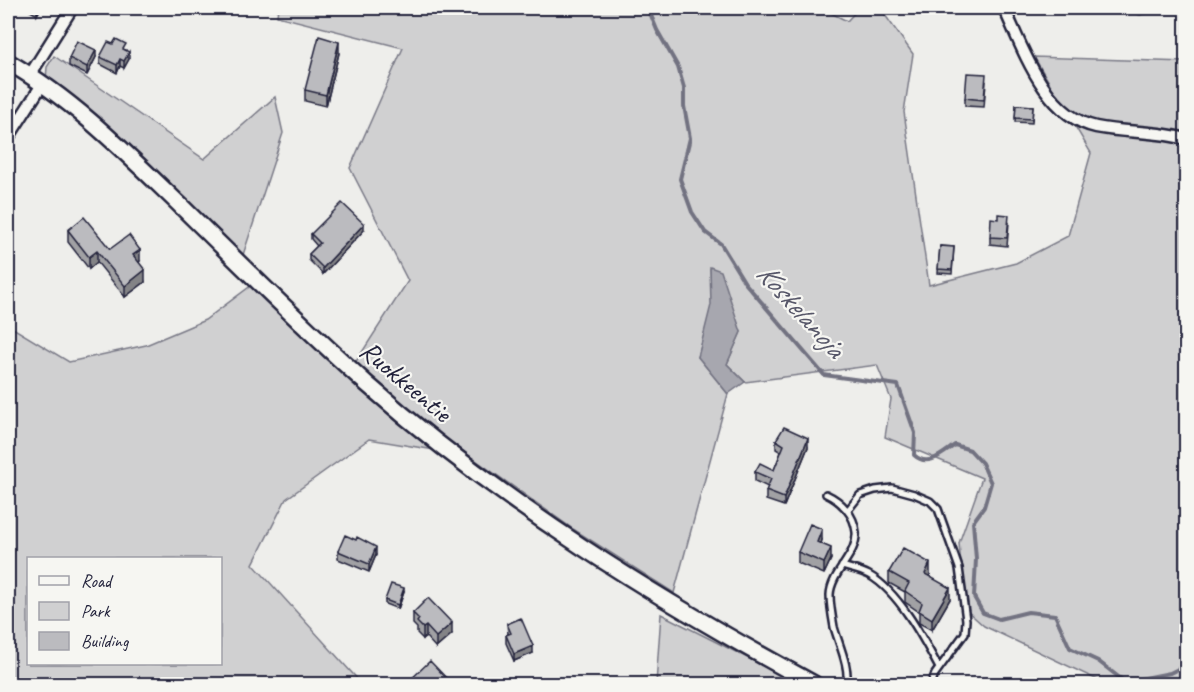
<svg xmlns="http://www.w3.org/2000/svg" width="1194" height="692" font-family="Caveat,sans-serif">
<style>
.green{fill:#d0d0d1;stroke:#797986;stroke-width:1.5;fill-rule:evenodd}
.water{fill:#a7a7af;stroke:#727281;stroke-width:1.5}
.lines{fill:none;stroke-linecap:round;stroke-linejoin:round}
.stream{stroke:#727281;stroke-width:4}
.lane-casing{stroke:#22223b;stroke-width:10}
.street-casing{stroke:#22223b;stroke-width:15}
.secondary-casing{stroke:#22223b;stroke-width:20}
.lane{stroke:#f6f6f2;stroke-width:5}
.street{stroke:#f6f6f2;stroke-width:10}
.secondary{stroke:#f6f6f2;stroke-width:15}
.wall{fill:#a1a1a4;stroke:#22223b;stroke-width:1.5}
.shaded-wall{fill:#838386;stroke:#22223b;stroke-width:1.5}
.building{fill:#bbbbbf;stroke:#22223b;stroke-width:1.5}
.labels{text-anchor:middle;dominant-baseline:central;stroke-width:4.5;stroke-linejoin:round;paint-order:stroke}
.street-label{font-size:28px;fill:#22223b;stroke:#f6f6f2}
.water-label{font-size:30px;font-style:italic;fill:#575769;stroke:#f6f6f2}
</style>
<rect width="100%" height="100%" fill="#eeeeeb"/>
<filter id="ink" filterUnits="userSpaceOnUse"><feTurbulence type="fractalNoise" baseFrequency=".0167" numOctaves="2"/><feDisplacementMap in="SourceGraphic" scale="12" xChannelSelector="R" yChannelSelector="G"/><feConvolveMatrix kernelMatrix="1 2 1 2 8 2 1 2 1" color-interpolation-filters="sRGB"/></filter>
<g filter="url(#ink)">
<path class="green" d="M 278,8 L 821,8 L 847,21 L 859,8 L 880,8 L 913,54 L 904,112 L 929,285 L 1016,263 L 1068,236 L 1091,153 L 1034,57 L 1186,62 L 1186,684 L 1106,684 L 984,626 L 965,609 L 959,543 L 982,478 L 885,437 L 891,399 L 877,365 L 745,382 L 727,364 L 741,332 L 732,309 L 710,268 L 712,305 L 698,357 L 728,394 L 674,593 L 573,529 L 439,434 L 355,363 L 408,281 L 350,168 L 403,48 L 277,16 Z
M 1123,8 L 1166,8 L 1140,15 Z
M 54,56 L 204,159 L 275,97 L 283,133 L 243,255 L 117,135 L 46,80 L 47,67 Z
M 252,285 L 435,450 L 369,439 L 286,499 L 253,564 L 362,684 L 8,684 L 8,325 L 69,362 L 146,345 L 205,320 ZM 28,558 L 220,558 L 220,664 L 28,664 Z
M 661,614 L 799,684 L 656,684 Z"/>
<path class="water" d="M 710,267 L 721,271 L 741,332 L 727,364 L 745,382 L 728,394 L 698,357 L 711,305 Z"/>
<g class="lines">
<path class="stream" d="M 648,8 L 657,30 L 678,67 L 684,88 L 684,106 L 690,138 L 680,179 L 692,212 L 705,232 L 721,244 L 745,283 L 824,375 L 898,385 L 915,433 L 914,455 C 928,468 942,454 955,445 L 970,450 L 982,463 L 991,483 L 984,507 L 973,522 L 976,559 L 974,597 L 983,613 L 999,619 L 1028,612 L 1055,615 L 1070,648 L 1098,661 L 1125,682 L 1170,673 L 1186,665"/>
<defs>
<path id="lane" d="M 826,494 C 841,501 854,514 856,532 C 858,555 831,572 830,595 C 830,605 832,616 834,627 C 838,642 851,670 846,684
M 848,510 L 860,495 L 875,490 L 892,488 L 914,494 L 930,501 L 938,509 L 959,568 L 966,620 L 965,633 L 935,674 L 931,684
M 842,566 C 851,569 860,570 869,575 C 899,592 923,638 939,668"/>
<path id="street" d="M 1004,8 C 1023,49 1045,116 1096,127 C 1125,133 1157,131 1186,139
M 30,75 L 72,8
M 8,138 L 43,83"/>
<path id="secondary" d="M 8,62 C 73,99 127,154 181,206 C 242,266 303,327 367,384 C 502,503 656,599 814,684"/>
</defs>
<use href="#lane" class="lane-casing"/>
<use href="#street" class="street-casing"/>
<use href="#secondary" class="secondary-casing"/>
<use href="#lane" class="lane"/>
<use href="#street" class="street"/>
<use href="#secondary" class="secondary"/>
</g>
<path class="wall" d="M 25,8 L 41,8 L 37,15 Z
M 916,8 L 929,8 L 925,14 Z
M 126,50 L 129,59 L 124,68 L 120,66 L 117,73 L 100,64 L 100,57 Z
M 339,53 L 326,106 L 305,101 L 305,90 Z
M 96,57 L 87,75 L 69,66 L 69,58 Z
M 986,82 L 984,107 L 965,106 L 965,98 Z
M 1016,105 L 1033,106 L 1032,123 L 1015,122 Z
M 1009,223 L 1007,246 L 990,244 L 990,237 Z
M 68,230 L 140,261 L 139,262 L 145,282 L 125,297 L 97,262 L 89,269 L 68,242 Z
M 364,230 L 323,274 L 309,260 L 309,254 L 317,246 L 311,239 L 311,234 Z
M 940,246 L 954,247 L 952,274 L 938,273 Z
M 776,440 L 808,447 L 784,506 L 766,500 L 766,491 L 768,487 L 755,481 L 755,472 L 774,470 L 781,452 L 776,449 Z
M 822,540 L 821,544 L 831,559 L 824,574 L 798,563 L 798,552 Z
M 338,551 L 376,555 L 369,572 L 338,559 Z
M 889,572 L 930,575 L 930,576 L 950,599 L 932,630 L 919,623 L 919,612 L 905,602 L 905,592 L 889,583 Z
M 404,592 L 398,609 L 385,604 L 385,600 Z
M 413,613 L 452,634 L 436,648 L 426,637 L 423,639 L 417,633 L 417,628 L 413,624 Z
M 507,624 L 533,653 L 514,661 L 506,643 L 506,635 L 508,634 Z"/>
<path class="shaded-wall" d="M 39,8 L 41,8 L 37,15 L 37,11 Z
M 339,42 L 339,53 L 326,106 L 326,95 Z
M 96,50 L 96,57 L 87,75 L 87,67 Z
M 129,52 L 129,59 L 124,68 L 124,61 Z
M 120,59 L 120,66 L 117,73 L 117,65 Z
M 364,224 L 364,230 L 323,274 L 323,268 Z
M 140,250 L 140,261 L 133,267 L 133,255 Z
M 97,251 L 97,262 L 89,269 L 89,257 Z
M 145,270 L 145,282 L 125,297 L 125,286 Z
M 808,438 L 808,447 L 784,506 L 784,498 Z
M 822,529 L 822,540 L 817,553 L 817,542 Z
M 376,547 L 376,555 L 369,572 L 369,564 Z
M 831,548 L 831,559 L 824,574 L 824,563 Z
M 930,563 L 930,575 L 925,585 L 925,574 Z
M 404,588 L 404,592 L 398,609 L 398,605 Z
M 950,588 L 950,599 L 932,630 L 932,619 Z
M 452,623 L 452,634 L 436,648 L 436,637 Z
M 426,626 L 426,637 L 423,639 L 423,628 Z
M 533,646 L 533,653 L 514,661 L 514,654 Z"/>
<path class="building" d="M 31,8 L 39,8 L 37,11 Z
M 319,36 L 339,42 L 326,95 L 305,90 Z
M 116,39 L 126,44 L 123,49 L 129,52 L 124,61 L 120,59 L 117,65 L 100,57 L 108,42 L 113,44 Z
M 77,41 L 96,50 L 87,67 L 69,58 Z
M 967,73 L 986,74 L 984,100 L 965,98 Z
M 1016,105 L 1033,106 L 1032,119 L 1015,118 Z
M 342,203 L 364,224 L 323,268 L 309,254 L 320,243 L 311,234 Z
M 998,214 L 1009,215 L 1007,238 L 990,237 L 991,218 L 998,219 Z
M 84,217 L 110,249 L 129,235 L 140,250 L 133,255 L 145,270 L 125,286 L 97,251 L 89,257 L 68,230 Z
M 940,246 L 954,247 L 952,270 L 938,269 Z
M 784,427 L 808,438 L 784,498 L 766,491 L 771,479 L 755,472 L 760,463 L 774,470 L 784,445 L 776,440 Z
M 810,524 L 822,529 L 817,542 L 831,548 L 824,563 L 798,552 Z
M 345,535 L 356,540 L 357,537 L 376,547 L 369,564 L 338,551 Z
M 903,548 L 930,563 L 925,574 L 950,588 L 932,619 L 919,611 L 922,603 L 905,591 L 909,583 L 889,572 Z
M 391,584 L 404,588 L 398,605 L 385,600 Z
M 428,598 L 452,623 L 436,637 L 426,626 L 423,628 L 417,622 L 419,619 L 413,613 Z
M 521,618 L 533,646 L 514,654 L 506,635 L 511,633 L 507,624 Z
M 430,661 L 450,682 L 448,684 L 406,684 Z"/>
</g>
<g class="labels">
<g class="street-label">
<text transform="translate(406 381) rotate(40)">Ruokkeentie</text>
</g>
<g class="water-label">
<text transform="translate(801 310) rotate(48)">Koskelanoja</text>
</g>
</g>
<rect width="1194" height="692" fill="none" stroke="#f6f6f2" stroke-width="30"/>
<rect x="15" y="15" width="1164" height="662" fill="none" stroke="#22223b" stroke-width="2" filter="url(#ink)"/>
<rect x="27" y="557" width="195" height="108" fill="#f6f6f2" stroke="#a1a1a9" stroke-width="1.5"/>
<rect x="39" y="576" width="30" height="9" fill="#f6f6f2" stroke="#a1a1a9" stroke-width="1.5"/>
<text x="81" y="587" font-size="18" fill="#22223b">Road</text>
<rect x="39" y="602" width="30" height="18" fill="#d0d0d1" stroke="#a1a1a9" stroke-width="1.5"/>
<text x="81" y="617" font-size="18" fill="#22223b">Park</text>
<rect x="39" y="632" width="30" height="18" fill="#bbbbbf" stroke="#a1a1a9" stroke-width="1.5"/>
<text x="81" y="647" font-size="18" fill="#22223b">Building</text>
</svg>
